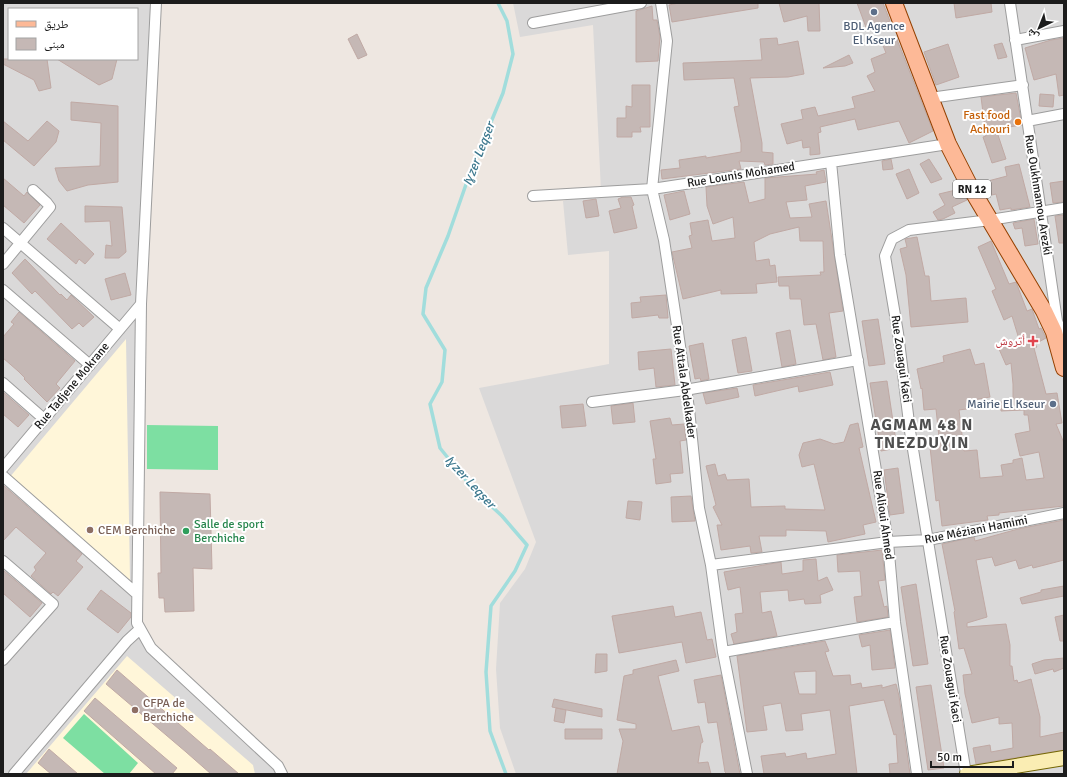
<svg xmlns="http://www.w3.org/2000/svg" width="1067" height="777" font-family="Signika,'Noto Naskh Arabic',sans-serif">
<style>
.residential{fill:#dad9d9;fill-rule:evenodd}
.education{fill:#fff6d9}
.pitch{fill:#7ddfa2}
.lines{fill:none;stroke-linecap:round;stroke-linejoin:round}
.stream{stroke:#a1dddc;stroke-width:3.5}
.building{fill:#c5b8b5;stroke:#c0a9a4;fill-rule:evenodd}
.minor-casing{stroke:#9d9d9d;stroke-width:12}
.secondary-casing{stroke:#736503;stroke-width:16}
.primary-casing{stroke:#944000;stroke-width:18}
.minor{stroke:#fff;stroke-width:10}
.secondary{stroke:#faedb3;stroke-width:14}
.primary{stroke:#fdb997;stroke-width:16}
.service-dot{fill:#5c6f8a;stroke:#fff;stroke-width:1.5}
.food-dot{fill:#e8710a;stroke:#fff;stroke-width:1.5}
.health-dot{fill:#e0444e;stroke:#fff;stroke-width:1.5}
.education-dot{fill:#8d6e63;stroke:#fff;stroke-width:1.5}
.leisure-dot{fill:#2e9e5b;stroke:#fff;stroke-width:1.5}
.labels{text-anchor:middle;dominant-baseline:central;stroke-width:4;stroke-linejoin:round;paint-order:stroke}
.shield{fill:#fff;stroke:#606060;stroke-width:1}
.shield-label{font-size:11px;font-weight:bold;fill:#1c1c1c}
.service-label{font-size:12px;fill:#4e5e75;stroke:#fff}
.food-label{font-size:12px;fill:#c56008;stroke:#fff;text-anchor:end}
.street-label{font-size:12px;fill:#1c1c1c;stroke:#fff}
.health-label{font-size:12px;fill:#be3a42;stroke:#fff;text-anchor:end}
.leisure-label{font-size:12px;fill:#27864d;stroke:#fff;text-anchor:start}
.education-label{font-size:12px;fill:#785e54;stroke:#fff;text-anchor:start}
.water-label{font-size:13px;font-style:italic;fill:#3c788e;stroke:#fff}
.district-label{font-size:16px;font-weight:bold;letter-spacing:1px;fill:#4f4f4f;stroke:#fff}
</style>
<rect width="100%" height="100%" fill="#eee7e1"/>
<path class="residential" d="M 3,3 L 156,3 L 141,304 L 137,623 L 151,648 L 282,774 L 3,774 ZM 9,9 L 137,9 L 137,59 L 9,59 Z
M 513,3 L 1064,3 L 1064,774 L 516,774 L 500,728 L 496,669 L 500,603 L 525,569 L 536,542 L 479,388 L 609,364 L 609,251 L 568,255 L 563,201 L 601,191 L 593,25 L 520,37 Z"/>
<path class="education" d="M 126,339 L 130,580 L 9,478 Z
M 127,656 L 253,765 L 255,774 L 26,774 Z"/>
<path class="pitch" d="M 147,425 L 218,426 L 218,470 L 147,469 Z
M 84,714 L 138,763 L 129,774 L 105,774 L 63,738 Z"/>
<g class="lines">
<path class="stream" d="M 498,3 L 507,21 L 513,54 L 503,93 L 470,173 L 448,236 L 426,288 L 423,314 L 445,350 L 442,382 L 430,404 L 440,448 L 473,489 L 502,516 L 527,545 L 515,571 L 491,606 L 486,672 L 490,731 L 506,774"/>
</g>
<path class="building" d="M 679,3 L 758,3 L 758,8 L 672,22 L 669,5 Z
M 779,3 L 819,3 L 820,31 L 808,31 L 807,16 L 784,22 Z
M 857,3 L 883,3 L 890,21 L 867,30 Z
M 954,3 L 991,3 L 992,12 L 956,18 Z
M 652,6 L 653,20 L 657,20 L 660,37 L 658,61 L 636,62 L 636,11 Z
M 357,34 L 367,55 L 358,59 L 348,39 Z
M 896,37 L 933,131 L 909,143 L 899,121 L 858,130 L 855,119 L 820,127 L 821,132 L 818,133 L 820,154 L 810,155 L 810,147 L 803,148 L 802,140 L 787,144 L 781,124 L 803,119 L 801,110 L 815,107 L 818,116 L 855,108 L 852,97 L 875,91 L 867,76 L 875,72 L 871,59 L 886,53 L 882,43 Z
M 777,38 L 778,45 L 798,41 L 804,74 L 788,77 L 750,78 L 762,143 L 762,152 L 773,153 L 773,164 L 765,165 L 764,162 L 739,161 L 741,169 L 662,179 L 661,170 L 680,168 L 679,160 L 706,156 L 706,158 L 741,152 L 741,143 L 734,107 L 739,106 L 734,78 L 684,80 L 683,63 L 762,60 L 760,39 Z
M 1064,38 L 1064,95 L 1059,96 L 1056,74 L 1034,80 L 1025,48 L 1051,40 Z
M 1002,43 L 1007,57 L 998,59 L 994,45 Z
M 948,44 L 959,77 L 936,85 L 924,52 Z
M 849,55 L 853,63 L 845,66 L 823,68 Z
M 3,59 L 47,59 L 51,88 L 39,91 L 34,80 L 3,64 Z
M 57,59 L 117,59 L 112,79 L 99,85 Z
M 632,85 L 650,85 L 650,127 L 640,127 L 641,132 L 632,132 L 632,137 L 617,137 L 617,118 L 626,118 L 626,106 L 632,107 Z
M 1016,93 L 1022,125 L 996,129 L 1006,159 L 992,163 L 983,137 L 986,136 L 981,97 Z
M 1040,94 L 1054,95 L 1053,107 L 1039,106 Z
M 71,102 L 118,106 L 118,182 L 88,185 L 67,191 L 59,181 L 55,168 L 100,166 L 101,123 L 71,120 Z
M 3,121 L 28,141 L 47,121 L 59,131 L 56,142 L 34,166 L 3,140 Z
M 891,159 L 893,169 L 883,170 L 882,161 Z
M 929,159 L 942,179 L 931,183 L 920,164 Z
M 1019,164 L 1030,207 L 1011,210 L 1011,208 L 1000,210 L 996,194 L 992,195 L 988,181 L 1007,176 L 1005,167 Z
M 909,169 L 919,193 L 907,199 L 896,174 Z
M 824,170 L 826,182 L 805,186 L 807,200 L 786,202 L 790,218 L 812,217 L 809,204 L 826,201 L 843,311 L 829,313 L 836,357 L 823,360 L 816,324 L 804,325 L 801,299 L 790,299 L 789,286 L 779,286 L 778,277 L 821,275 L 820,272 L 824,272 L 823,241 L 800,241 L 799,227 L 770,234 L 754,242 L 756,261 L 769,259 L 770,266 L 775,265 L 777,282 L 756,284 L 757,293 L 721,294 L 721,290 L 683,299 L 672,252 L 692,248 L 689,236 L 692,235 L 690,223 L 708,220 L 712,241 L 735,238 L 733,217 L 713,224 L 707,206 L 706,187 L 744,182 L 749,203 L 765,199 L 765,178 L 817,174 L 816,172 Z
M 3,178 L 24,196 L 27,192 L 40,205 L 24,223 L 3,205 Z
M 1064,181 L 1064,202 L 1053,203 L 1050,183 Z
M 960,189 L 967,200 L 952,207 L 955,213 L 943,219 L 938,220 L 933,212 L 945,205 L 939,194 Z
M 684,191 L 690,214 L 670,220 L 664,195 Z
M 623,197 L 631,197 L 634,205 L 632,206 L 637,228 L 614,233 L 609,211 L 621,208 L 618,199 Z
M 596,199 L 599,216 L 586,218 L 583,201 Z
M 85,206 L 122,207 L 126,252 L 119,258 L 105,258 L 106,245 L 112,246 L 110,221 L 85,222 Z
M 1064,215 L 1064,243 L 1059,243 L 1055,216 Z
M 1034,219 L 1038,244 L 1025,246 L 1022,228 L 1015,229 L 1013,223 Z
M 61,223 L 94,254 L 85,264 L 79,259 L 76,264 L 47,239 Z
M 917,237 L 925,276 L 929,276 L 931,301 L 966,298 L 968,322 L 911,327 L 906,275 L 900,249 L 907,247 L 905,239 Z
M 991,241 L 1009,284 L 1016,282 L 1027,311 L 1032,309 L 1039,329 L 1041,328 L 1046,338 L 1035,344 L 1037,347 L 1034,348 L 1046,394 L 1057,393 L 1062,423 L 1056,424 L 1064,443 L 1064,506 L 999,513 L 999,515 L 987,516 L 988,520 L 942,526 L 939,500 L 936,501 L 929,438 L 939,437 L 936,409 L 924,410 L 922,388 L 921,389 L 917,369 L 944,362 L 943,356 L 970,349 L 975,365 L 984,363 L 990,397 L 973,400 L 974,408 L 959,410 L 964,451 L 977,450 L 980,478 L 1003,476 L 1001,465 L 1013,463 L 1013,460 L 1022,458 L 1026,480 L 1044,478 L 1039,452 L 1020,456 L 1015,434 L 1030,431 L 1028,415 L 1024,415 L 1024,410 L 1001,411 L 1001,402 L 1013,402 L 1013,384 L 1011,363 L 1006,365 L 999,349 L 1015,343 L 1014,340 L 1019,339 L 1012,316 L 1004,320 L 992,291 L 996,289 L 978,247 Z
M 25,259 L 60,295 L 61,294 L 67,300 L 71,295 L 94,317 L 83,327 L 79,323 L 72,329 L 35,291 L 32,294 L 12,273 Z
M 125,273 L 131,295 L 111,300 L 105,279 Z
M 666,295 L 668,318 L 659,318 L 658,315 L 632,318 L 631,303 L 641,302 L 640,297 Z
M 19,312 L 75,361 L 56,384 L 60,388 L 47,402 L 24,379 L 25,378 L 18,371 L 3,358 L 3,337 L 14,324 L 11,322 Z
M 878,319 L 885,364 L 869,366 L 862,321 Z
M 790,330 L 796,364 L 782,367 L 776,333 Z
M 746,337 L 752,371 L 738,373 L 732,340 Z
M 703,343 L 709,379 L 701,381 L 700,378 L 695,379 L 689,346 Z
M 671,349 L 675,385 L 656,387 L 654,368 L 639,370 L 638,352 Z
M 830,372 L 833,385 L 799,392 L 798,386 L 755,396 L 753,385 Z
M 887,381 L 897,448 L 881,451 L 870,383 Z
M 737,388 L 739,397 L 706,404 L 703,393 Z
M 3,392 L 29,415 L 18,427 L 3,414 Z
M 633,403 L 635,422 L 613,424 L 611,406 Z
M 583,404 L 586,426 L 562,428 L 560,406 Z
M 670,418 L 672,425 L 684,424 L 686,440 L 680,441 L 683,473 L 670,474 L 671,482 L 656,484 L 653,459 L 656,459 L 650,421 Z
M 858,423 L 863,447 L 859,448 L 876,522 L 863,525 L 865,534 L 828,542 L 826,531 L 786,530 L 786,536 L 759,536 L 762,552 L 751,553 L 750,546 L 721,550 L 717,525 L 722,525 L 713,507 L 716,505 L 706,466 L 715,464 L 718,476 L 725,474 L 727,480 L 749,479 L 751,507 L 785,506 L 785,509 L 825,510 L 814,464 L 802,467 L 799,455 L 803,443 L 820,439 L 834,444 L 844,442 L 850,425 Z
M 898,468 L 904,513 L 890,515 L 884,470 Z
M 3,485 L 82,554 L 76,561 L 83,567 L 58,596 L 53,592 L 51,594 L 31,576 L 36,570 L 34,567 L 46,553 L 16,527 L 3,541 Z
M 160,492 L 210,494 L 212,569 L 193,568 L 194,611 L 165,612 L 164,598 L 159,598 L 158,573 L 161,573 Z
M 691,496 L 695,521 L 672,522 L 671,497 Z
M 628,501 L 642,502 L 640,520 L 626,518 Z
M 1064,520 L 1064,560 L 1033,568 L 1032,565 L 1019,569 L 1016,560 L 995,566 L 992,557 L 976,560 L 987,617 L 967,623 L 967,627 L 1006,624 L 1010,645 L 1010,666 L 1012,666 L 1014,681 L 1017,680 L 1018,683 L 1031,679 L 1040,717 L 1040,737 L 1064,732 L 1064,750 L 976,764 L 973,748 L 990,745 L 991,752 L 1013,748 L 1012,723 L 999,724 L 999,717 L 972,723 L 965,694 L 963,675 L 972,674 L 964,648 L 959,649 L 954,612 L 955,611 L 942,544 L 974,537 L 975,541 L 1018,529 Z
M 882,550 L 885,580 L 878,581 L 884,607 L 887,606 L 888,617 L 857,622 L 854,597 L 862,596 L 860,571 L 838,572 L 837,555 Z
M 816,559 L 818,581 L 827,577 L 833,590 L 820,595 L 821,603 L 805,604 L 804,599 L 789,601 L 788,590 L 760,592 L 762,613 L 771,611 L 777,636 L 734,644 L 731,634 L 737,632 L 735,614 L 743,613 L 740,587 L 728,590 L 724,572 L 781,562 L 782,574 L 803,571 L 803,560 Z
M 3,570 L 42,603 L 30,617 L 3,593 Z
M 916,584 L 928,664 L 913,666 L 901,587 Z
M 1064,586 L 1064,596 L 1022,604 L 1020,598 L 1041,592 L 1041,590 Z
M 101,590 L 131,613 L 131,617 L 118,633 L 87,609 Z
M 673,606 L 675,617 L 701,612 L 707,640 L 712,639 L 716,657 L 686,663 L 682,642 L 619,653 L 612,616 Z
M 1064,615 L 1064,641 L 1060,641 L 1055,617 Z
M 890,630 L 895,668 L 872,670 L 870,645 L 862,647 L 859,635 Z
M 825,641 L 829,651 L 825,652 L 833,676 L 850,675 L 851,685 L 861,683 L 862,688 L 882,685 L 882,688 L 896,684 L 899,696 L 910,774 L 890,774 L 889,764 L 898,763 L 896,734 L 894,735 L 884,700 L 849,706 L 857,774 L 764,774 L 761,756 L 785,753 L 786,757 L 806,753 L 807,759 L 836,754 L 830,710 L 801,714 L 803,730 L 786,731 L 781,703 L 763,706 L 767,730 L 747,732 L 737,656 ZM 816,671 L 816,694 L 799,694 L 794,672 Z
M 596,654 L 607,654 L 607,671 L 595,673 Z
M 1064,658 L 1064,668 L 1054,672 L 1053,669 L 1035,674 L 1032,664 L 1044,660 Z
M 676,660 L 679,671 L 658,676 L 672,731 L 699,726 L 703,742 L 701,743 L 698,763 L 708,762 L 711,774 L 617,774 L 623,741 L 619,729 L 636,729 L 636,724 L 617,720 L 624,676 L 633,674 L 633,670 Z
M 117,670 L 209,750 L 210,749 L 239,774 L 211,774 L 186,752 L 106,684 Z
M 721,675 L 740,774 L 727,774 L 725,772 L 717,722 L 708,723 L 705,702 L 698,703 L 694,680 Z
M 931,685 L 944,768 L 928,770 L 916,687 Z
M 95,698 L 177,768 L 172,774 L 156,774 L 84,711 Z
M 554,699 L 602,709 L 602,717 L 552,707 Z
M 556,708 L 566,710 L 564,723 L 554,721 Z
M 565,729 L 602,729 L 602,739 L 565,739 Z
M 49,749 L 78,774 L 51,774 L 38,763 Z"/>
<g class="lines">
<defs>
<path id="minor" d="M 156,3 L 141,304 L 137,623 L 151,648 L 278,766 L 282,774
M 661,3 L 667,41 L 652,189 L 664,240 L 678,332 L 689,409 L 699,508 L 711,565 L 723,652 L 747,774
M 1010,3 L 1057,321 L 1062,333
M 533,23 L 641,3
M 1015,40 L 1064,31
M 930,98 L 1023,85
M 1027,121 L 1064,114
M 533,196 L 652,189 L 837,161
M 3,228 L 120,329
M 3,264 L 50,207 L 47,203 L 33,190
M 3,290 L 90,365
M 3,383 L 44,419
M 592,402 L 685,390 L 858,360
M 3,468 L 141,304
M 3,476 L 137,594
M 3,561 L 53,604 L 3,660
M 711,565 L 888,542 L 928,540 L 1064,513
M 723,652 L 895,622
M 14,774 L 127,641 L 140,629
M 917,774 L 895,622 L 888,542 L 840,255 L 831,162 L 948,144
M 966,774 L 910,431 L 898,333 L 885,256 L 892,239 L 909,230 L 990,220 L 1064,208"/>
<path id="secondary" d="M 967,774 L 1064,758"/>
<path id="primary" d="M 894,3 L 948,144 L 969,185 L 1044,311 L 1054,332 L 1064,368"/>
</defs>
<use href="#minor" class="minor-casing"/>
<use href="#secondary" class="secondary-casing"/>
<use href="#primary" class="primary-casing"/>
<use href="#minor" class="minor"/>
<use href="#secondary" class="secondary"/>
<use href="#primary" class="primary"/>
</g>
<g class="service-dot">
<circle cx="874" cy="12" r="4"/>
<circle cx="1053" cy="404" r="4"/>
</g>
<circle class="food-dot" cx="1018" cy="122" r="4"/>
<path class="health-dot" d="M1031 335h4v4h4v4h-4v4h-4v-4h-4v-4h4z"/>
<g class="education-dot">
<circle cx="90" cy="530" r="4"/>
<circle cx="135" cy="710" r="4"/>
</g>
<circle class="leisure-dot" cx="186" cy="531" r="4"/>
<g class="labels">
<rect class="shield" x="953" y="180" width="38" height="18" rx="3"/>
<g class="shield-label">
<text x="972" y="189">RN 12</text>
</g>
<g class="service-label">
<text x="874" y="26">BDL Agence<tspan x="874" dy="14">El Kseur</tspan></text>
<text x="1045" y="404" text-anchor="end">Mairie El Kseur</text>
</g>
<g class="food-label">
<text x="1010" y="115">Fast food<tspan x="1010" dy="14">Achouri</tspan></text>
</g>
<g class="street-label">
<text transform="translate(741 175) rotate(-9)">Rue Lounis Mohamed</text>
<text transform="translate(1038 195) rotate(81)">Rue Oukhmamou Arezki</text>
<text transform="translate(901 359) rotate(82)">Rue Zouagui Kaci</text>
<text transform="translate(684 382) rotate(82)">Rue Attala Abdelkader</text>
<text transform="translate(72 386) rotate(-50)">Rue Tadjene Mokrane</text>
<text transform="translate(883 515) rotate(82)">Rue Alioui Ahmed</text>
<text transform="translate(976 530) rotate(-11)">Rue Méziani Hamimi</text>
<text transform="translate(950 679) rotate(81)">Rue Zouagui Kaci</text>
</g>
<g class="health-label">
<text x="1025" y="341">أتروش</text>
</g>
<g class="leisure-label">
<text x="194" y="524">Salle de sport<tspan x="194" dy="14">Berchiche</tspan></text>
</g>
<g class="education-label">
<text x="98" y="530">CEM Berchiche</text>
<text x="143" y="703">CFPA de<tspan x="143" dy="14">Berchiche</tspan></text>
</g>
<g class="water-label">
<text transform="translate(479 154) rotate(-69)">Iɣzer Leqṣer</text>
<text transform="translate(470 482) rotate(47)">Iɣzer Leqṣer</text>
</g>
<g class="district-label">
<text x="922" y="425">AGMAM 48 N<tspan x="922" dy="18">TNEZDUƔIN</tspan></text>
</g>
</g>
<rect width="1067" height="777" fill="none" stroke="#1c1c1c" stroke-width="8"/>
<rect x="8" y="8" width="130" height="52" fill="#ffffff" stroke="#a4a4a4"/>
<rect x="16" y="21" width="20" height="6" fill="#fdb997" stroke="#a4a4a4"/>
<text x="44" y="28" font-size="12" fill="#1c1c1c">طريق</text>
<rect x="16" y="38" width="20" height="12" fill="#c5b8b5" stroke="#a4a4a4"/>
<text x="44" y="48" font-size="12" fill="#1c1c1c">مبنى</text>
<g transform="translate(1039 28) rotate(223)" stroke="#ffffff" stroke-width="3" paint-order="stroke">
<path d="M0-3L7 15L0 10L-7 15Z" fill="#1c1c1c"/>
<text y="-6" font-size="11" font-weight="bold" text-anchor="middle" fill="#1c1c1c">ش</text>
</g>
<path d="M931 761v6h82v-6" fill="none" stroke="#1c1c1c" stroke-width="2"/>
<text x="937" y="761" font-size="12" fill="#1c1c1c" stroke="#ffffff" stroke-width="3" paint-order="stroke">50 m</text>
</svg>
